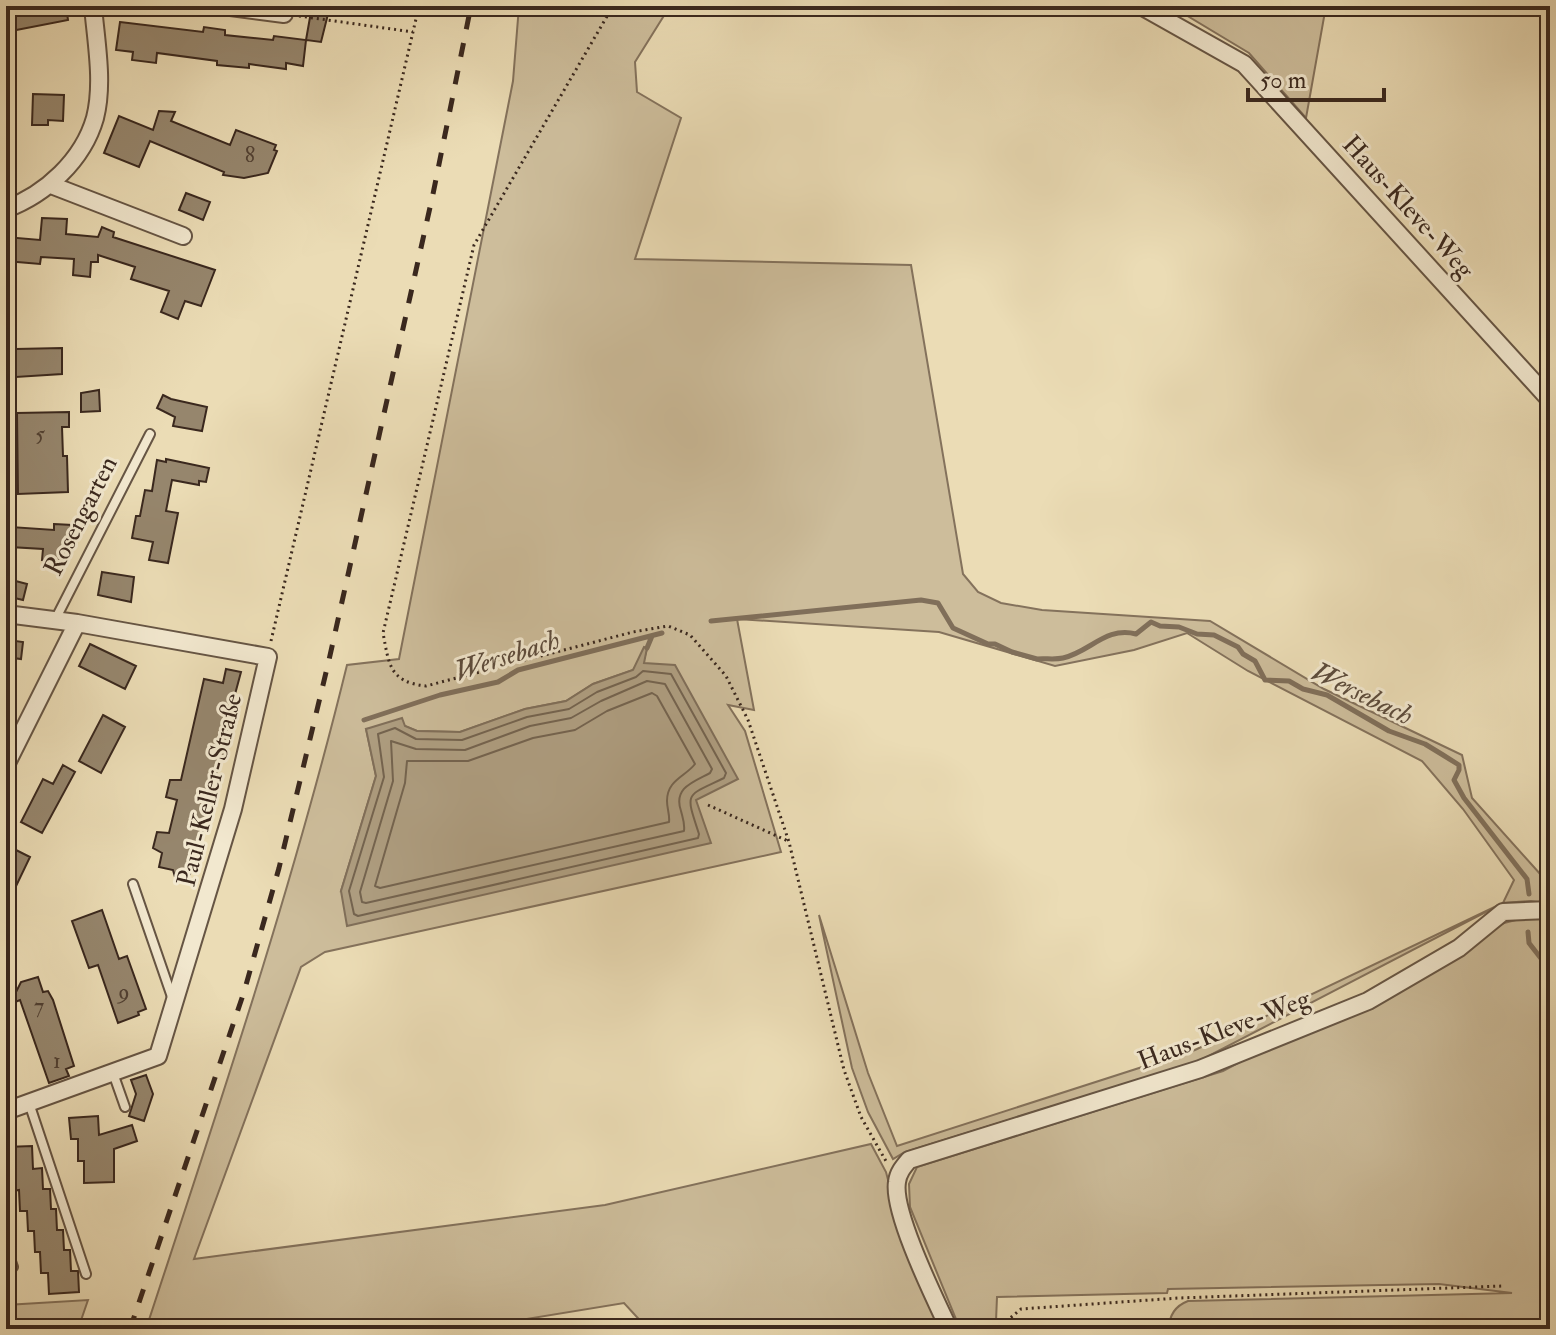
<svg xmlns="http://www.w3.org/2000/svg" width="1556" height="1335" font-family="'IM FELL Double Pica',serif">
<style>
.green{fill:#cdbd9b;stroke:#84725c;stroke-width:2;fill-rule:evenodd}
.water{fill:#af9f82;stroke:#806f5a;stroke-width:2}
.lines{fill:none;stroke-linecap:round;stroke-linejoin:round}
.shore{stroke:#746450;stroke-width:2}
.stream{stroke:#806f5a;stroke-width:5}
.building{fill:#96866d;stroke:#3a281e;stroke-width:2}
.service-casing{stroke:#654;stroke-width:12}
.minor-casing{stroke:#654;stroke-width:20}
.path{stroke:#3a281e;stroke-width:3;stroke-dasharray:2 4;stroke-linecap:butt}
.service{stroke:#f2e8cf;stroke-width:8}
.minor{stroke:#f2e8cf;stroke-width:16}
.rail{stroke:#3a281e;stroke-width:5;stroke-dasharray:14 14;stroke-linecap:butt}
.labels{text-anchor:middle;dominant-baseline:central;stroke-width:6;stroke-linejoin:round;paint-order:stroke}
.number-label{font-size:22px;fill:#514032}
.street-label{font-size:26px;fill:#3a281e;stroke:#f2e8cf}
.water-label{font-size:28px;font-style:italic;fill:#5d4c3c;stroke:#f2e8cf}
</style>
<rect width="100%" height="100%" fill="#ebdcb5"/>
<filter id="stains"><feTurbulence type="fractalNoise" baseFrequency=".0025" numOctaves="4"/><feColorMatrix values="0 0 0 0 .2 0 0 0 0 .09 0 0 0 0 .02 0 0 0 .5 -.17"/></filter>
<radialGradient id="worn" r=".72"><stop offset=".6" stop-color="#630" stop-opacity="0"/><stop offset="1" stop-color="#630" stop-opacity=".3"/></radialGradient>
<path class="green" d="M 519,6 L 670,6 L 635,62 L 637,92 L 681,118 L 635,259 L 911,265 L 963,574 L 978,592 L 1001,603 L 1042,610 L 1210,621 L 1324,689 L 1462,755 L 1472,798 L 1550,885 L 1550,904 L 1531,901 L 1503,903 L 1199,1061 L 905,1152 L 893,1159 L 868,1112 L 852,1068 L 819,915 L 868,1073 L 897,1146 L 1195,1050 L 1503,903 L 1514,880 L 1463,809 L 1422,761 L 1248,671 L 1187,633 L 1134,650 L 1055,666 L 939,632 L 737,619 L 754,710 L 728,705 L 745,731 L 781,852 L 325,952 L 301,967 L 194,1259 L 605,1205 L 871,1144 L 886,1172 L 898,1218 L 944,1329 L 648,1329 L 624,1303 L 520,1320 L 520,1329 L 146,1329 C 218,1109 292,890 347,665 L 399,659 L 513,81 ZM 647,649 L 643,663 L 710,843 L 341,891 L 376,776 L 366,729 L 405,726 L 417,731 L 460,732 L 525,709 L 566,701 L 593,684 L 633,670 Z
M 1171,6 L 1326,6 L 1306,118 L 1249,53 Z
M 1539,914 L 1550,916 L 1550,1329 L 1169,1329 C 1169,1315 1175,1306 1188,1301 L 1512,1293 L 1439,1284 L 1168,1289 L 1167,1293 L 997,1297 L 996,1321 L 988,1329 L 960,1329 L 910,1207 L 909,1184 L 917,1167 L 1223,1071 L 1504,923 Z
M 88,1300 L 78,1329 L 6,1329 L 6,1305 Z"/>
<path class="water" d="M 644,647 L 647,648 L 644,663 L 675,665 L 738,779 L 696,800 L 711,843 L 347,926 L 341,891 L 376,776 L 366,729 L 402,718 L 405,726 L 417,731 L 460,732 L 525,709 L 566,701 L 593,684 L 633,670 Z"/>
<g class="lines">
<path class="shore" d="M 643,671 L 671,674 L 726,773 L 724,778 C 685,797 685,791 699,834 L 698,838 L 358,916 L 354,914 L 349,891 L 384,777 L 378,734 L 395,728 L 416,739 L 462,740 L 527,717 L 569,709 L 597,692 L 636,677 Z
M 647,681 L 665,684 L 712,769 L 710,773 C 693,782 673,788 681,811 C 683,819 685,823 684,831 L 366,903 L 362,902 L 360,892 L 393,781 L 391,741 L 416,749 L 465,750 L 530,726 L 571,718 L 601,701 Z
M 652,693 L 657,696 L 695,764 C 685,777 667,780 667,801 C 667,809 670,815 669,822 L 380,888 L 375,886 L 405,783 L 407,761 L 468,761 L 533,738 L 575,730 L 607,711 Z"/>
<path class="stream" d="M 711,621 L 921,600 L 938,603 L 953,628 L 988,644 L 995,644 L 1012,652 L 1037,659 C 1045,658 1054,660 1063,658 C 1090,652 1106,626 1136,634 L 1151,622 L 1160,626 L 1179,627 L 1197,634 L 1214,635 L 1238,647 L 1243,654 L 1255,661 L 1265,680 L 1289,681 L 1303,689 L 1327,695 L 1389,731 L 1425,744 L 1443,755 L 1459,765 L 1459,770 L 1454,780 L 1464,798 L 1527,879 L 1529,894
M 647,648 L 652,636
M 364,720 L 440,695 L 498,682 L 518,670 L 662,633
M 1528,932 L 1529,943 L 1550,970"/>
</g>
<path class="building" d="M 6,6 L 66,6 L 68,20 L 6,32 Z
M 312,6 L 330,6 L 321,42 L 306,40 Z
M 120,22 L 203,32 L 204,27 L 225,30 L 225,35 L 273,40 L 274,36 L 306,40 L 303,66 L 286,63 L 286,69 L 249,64 L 249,68 L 217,65 L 217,61 L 157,53 L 156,63 L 132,60 L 133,52 L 116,50 Z
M 33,94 L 64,95 L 63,121 L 48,120 L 48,125 L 32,125 Z
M 159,111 L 175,112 L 171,121 L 230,145 L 236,130 L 276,145 L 274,150 L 277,151 L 268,173 L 244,178 L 223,175 L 224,172 L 150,141 L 139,167 L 104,153 L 119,116 L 153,130 Z
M 186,193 L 210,202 L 203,220 L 179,210 Z
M 42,218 L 67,219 L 66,234 L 98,237 L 102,227 L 114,232 L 113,237 L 215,270 L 201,306 L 185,301 L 178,319 L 161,312 L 169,291 L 131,279 L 135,267 L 98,255 L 98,262 L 91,262 L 90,277 L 73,275 L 74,259 L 41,257 L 40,264 L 6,261 L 6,237 L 40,240 Z
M 62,348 L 62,374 L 16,377 L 16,349 Z
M 99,390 L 100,411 L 81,412 L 81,393 Z
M 163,395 L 171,399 L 207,407 L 202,431 L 173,426 L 175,417 L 157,408 Z
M 69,412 L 69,427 L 62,427 L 63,456 L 67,456 L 68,492 L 18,494 L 17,413 Z
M 166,459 L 209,468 L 206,482 L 199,481 L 199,485 L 172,480 L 166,511 L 178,513 L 168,563 L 149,560 L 153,542 L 132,538 L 136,516 L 140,516 L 145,490 L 152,491 L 157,460 L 166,462 Z
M 54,524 L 72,525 L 70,549 L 64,549 L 63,562 L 42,560 L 43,549 L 10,547 L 11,527 L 54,530 Z
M 102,572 L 134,577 L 131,602 L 98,595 Z
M 8,579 L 27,584 L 23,600 L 6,596 Z
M 8,640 L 23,642 L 21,659 L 6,657 L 6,642 Z
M 90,644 L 136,666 L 125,689 L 79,666 Z
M 226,669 L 241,672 L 227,724 L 232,725 L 223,761 L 219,761 L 201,840 L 198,840 L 190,874 L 180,872 L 175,877 L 173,870 L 159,867 L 162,853 L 153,848 L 157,832 L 169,833 L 177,800 L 166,797 L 170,780 L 181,780 L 204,679 L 223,683 Z
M 103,715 L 125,727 L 101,773 L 79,761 Z
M 63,765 L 75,772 L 42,833 L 21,822 L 43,779 L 53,784 Z
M 6,845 L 30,857 L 6,907 Z
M 102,910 L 119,959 L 127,956 L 146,1009 L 138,1012 L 139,1015 L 118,1023 L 98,965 L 89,968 L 72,921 Z
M 38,977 L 43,992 L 48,991 L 53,1000 L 74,1066 L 66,1069 L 69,1076 L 49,1083 L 20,1000 L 10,1004 L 21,982 Z
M 146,1075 L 153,1094 L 144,1121 L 129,1116 L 136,1094 L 131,1080 Z
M 98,1116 L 99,1135 L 132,1125 L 137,1141 L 114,1149 L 114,1182 L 84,1183 L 84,1161 L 78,1161 L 78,1139 L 71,1139 L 69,1118 Z
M 32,1146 L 33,1169 L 42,1168 L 43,1189 L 50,1189 L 51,1209 L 56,1209 L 57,1230 L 63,1230 L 64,1250 L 70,1250 L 71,1271 L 78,1271 L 79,1292 L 49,1294 L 48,1273 L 41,1273 L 40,1252 L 35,1252 L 34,1231 L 28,1231 L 27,1211 L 20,1211 L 19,1190 L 13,1191 L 12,1162 L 6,1162 L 6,1147 Z"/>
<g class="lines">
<defs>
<path id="service" d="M 6,179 L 14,205
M 55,620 L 150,434
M 133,884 L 172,997
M 113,1073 L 125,1107
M 29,1103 L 86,1274
M 6,1247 L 13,1267"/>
<path id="minor" d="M 223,6 L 284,14
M 1141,6 L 1244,64 L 1550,400
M 51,185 L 183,236
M 6,209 C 46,194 83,160 95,118 C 104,83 96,42 93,6
M 6,614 L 77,623 L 268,657 L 233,809 L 158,1056 L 6,1111
M 6,765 L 77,623
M 949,1329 C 935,1299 892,1212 897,1182 C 898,1173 903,1167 909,1160 L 1200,1069 L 1368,1001 L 1459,948 L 1503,912 L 1550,910"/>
</defs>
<use href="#service" class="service-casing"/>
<use href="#minor" class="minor-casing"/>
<path class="path" d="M 613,6 L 474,245 L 383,633 C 389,664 389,682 426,686 L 633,632 L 668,626 L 690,635 L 726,676 L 748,720 L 789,842 L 844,1070 L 861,1117 L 887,1163
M 299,16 L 413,32
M 271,641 L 419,6
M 708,805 L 788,841
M 997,1329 L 1021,1309 L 1179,1298 L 1503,1286"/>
<use href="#service" class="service"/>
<use href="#minor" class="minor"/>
<path class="rail" d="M 130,1329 L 244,992 L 279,868 L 329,660 L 433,194 L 471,6"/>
</g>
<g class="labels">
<g class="number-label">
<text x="250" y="155">8</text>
<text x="40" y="434">5</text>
<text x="124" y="992">9</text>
<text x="39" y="1006">7</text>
<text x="57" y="1061">1</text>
</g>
<g class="street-label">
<text transform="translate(1408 207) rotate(48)">Haus-Kleve-Weg</text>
<text transform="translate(81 516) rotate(-63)">Rosengarten</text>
<text transform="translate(210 790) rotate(-76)">Paul-Keller-Straße</text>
<text transform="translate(1224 1030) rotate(-21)">Haus-Kleve-Weg</text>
</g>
<g class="water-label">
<text transform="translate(507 656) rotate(-18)">Wersebach</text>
<text transform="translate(1362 694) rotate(26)">Wersebach</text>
</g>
</g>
<rect width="1556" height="1335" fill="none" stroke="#ebdcb5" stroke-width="32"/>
<rect x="8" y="8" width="1540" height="1319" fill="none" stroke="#3a281e" stroke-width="4"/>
<rect x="16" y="16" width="1524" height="1303" fill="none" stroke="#3a281e" stroke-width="2"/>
<path d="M1248 88v12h136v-12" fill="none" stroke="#3a281e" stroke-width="4"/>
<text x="1260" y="88" font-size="24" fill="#3a281e" stroke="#f2e8cf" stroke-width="6" paint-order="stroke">50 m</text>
<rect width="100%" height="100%" filter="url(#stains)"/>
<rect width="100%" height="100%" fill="url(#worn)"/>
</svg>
